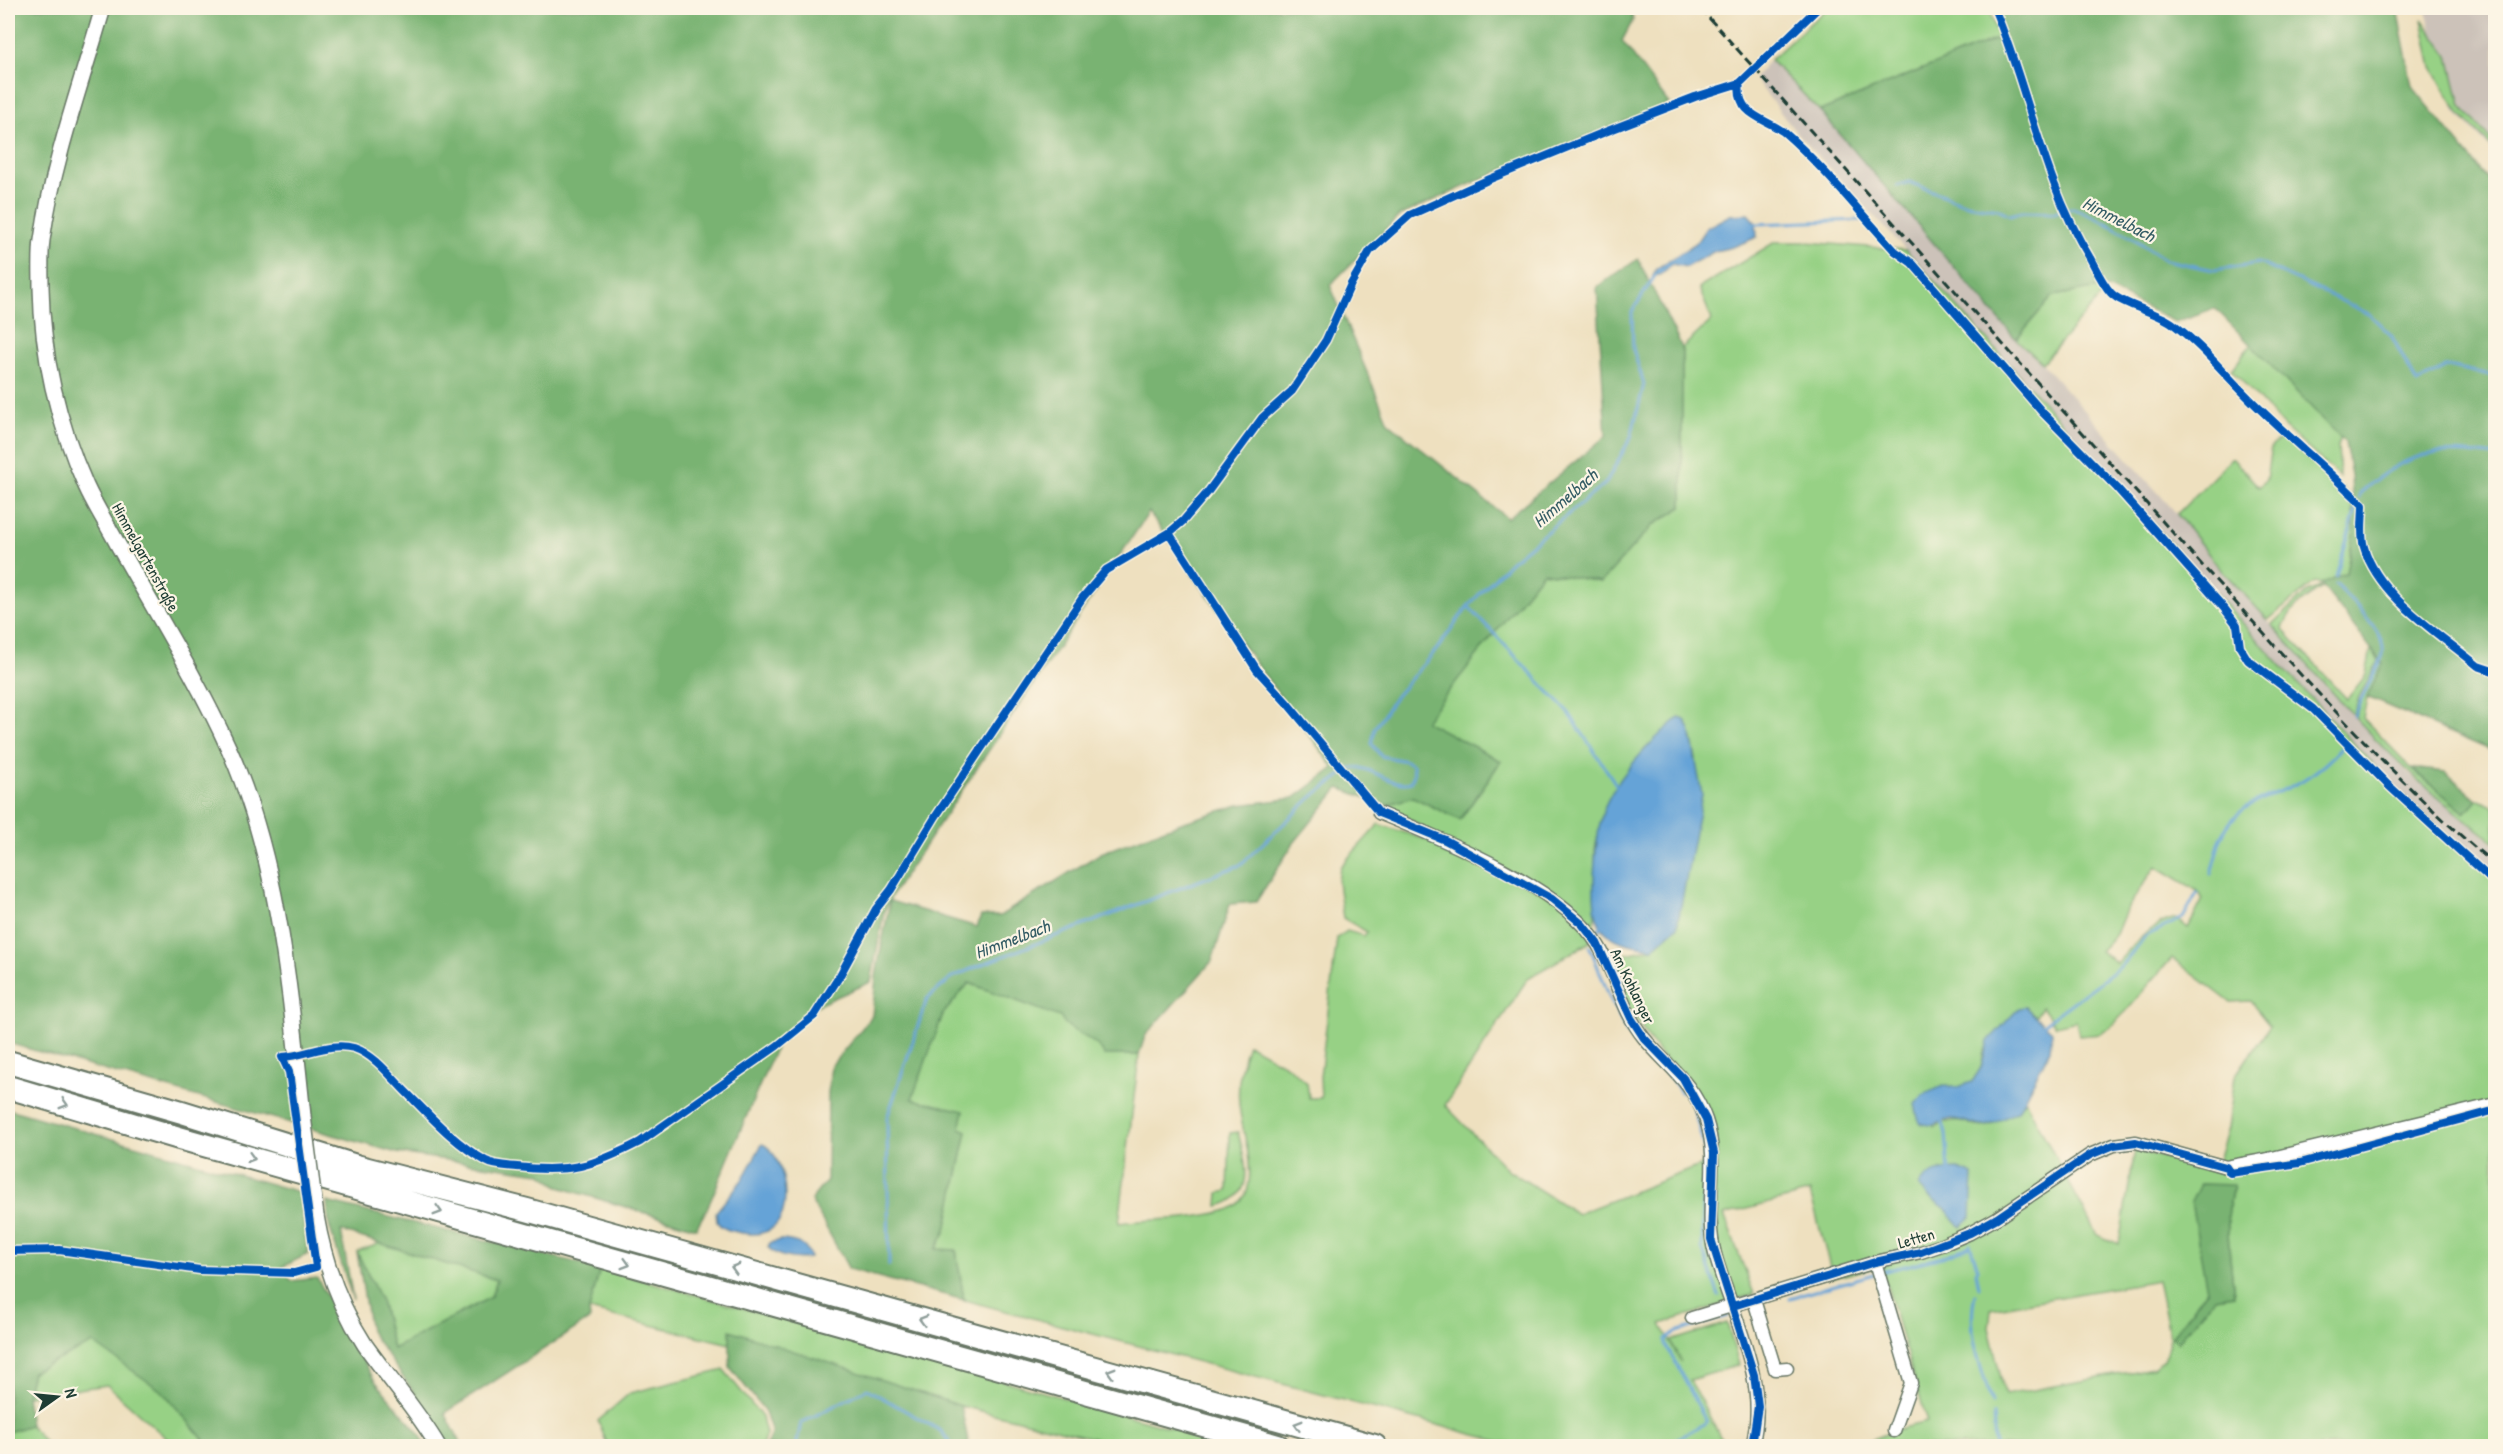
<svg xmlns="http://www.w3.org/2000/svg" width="2503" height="1454" font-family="'Patrick Hand',sans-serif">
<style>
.industrial{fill:#ccc2b9}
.green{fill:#97d185;stroke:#5b875c;stroke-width:1.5;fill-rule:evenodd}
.forest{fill:#79b372;stroke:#4c7853;stroke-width:1.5}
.water{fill:#65a3d7;stroke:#427086;stroke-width:1.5}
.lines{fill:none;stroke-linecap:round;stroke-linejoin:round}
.stream{stroke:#65a3d7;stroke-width:3}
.minor-casing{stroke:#677665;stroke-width:15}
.tertiary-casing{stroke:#677665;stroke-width:18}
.motorway-casing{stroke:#677665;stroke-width:26}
.minor{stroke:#fff;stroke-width:12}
.tertiary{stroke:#fff;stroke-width:15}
.motorway{stroke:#fff;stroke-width:22}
.rail{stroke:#1f3d34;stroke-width:3;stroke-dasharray:9 4.5;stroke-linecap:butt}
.tertiary-bridge-casing{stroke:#677665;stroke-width:18;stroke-linecap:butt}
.tertiary-bridge{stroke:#fff;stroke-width:15}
.cycleway-casing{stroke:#fcf5e5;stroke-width:11}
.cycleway{stroke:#0057b8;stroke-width:8}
.oneway{stroke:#8f9e9a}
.labels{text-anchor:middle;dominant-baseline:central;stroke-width:4.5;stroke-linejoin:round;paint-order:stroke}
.street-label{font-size:16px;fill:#1f3d34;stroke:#fcf5e5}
.water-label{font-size:18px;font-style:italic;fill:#345c65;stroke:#fcf5e5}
</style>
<rect width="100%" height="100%" fill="#fcf5e5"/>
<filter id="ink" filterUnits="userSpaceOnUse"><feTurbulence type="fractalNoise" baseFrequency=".0167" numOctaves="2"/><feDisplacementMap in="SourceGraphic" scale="12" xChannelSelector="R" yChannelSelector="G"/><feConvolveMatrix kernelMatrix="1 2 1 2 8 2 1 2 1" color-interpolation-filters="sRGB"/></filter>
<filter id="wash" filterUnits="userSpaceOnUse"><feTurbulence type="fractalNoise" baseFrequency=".008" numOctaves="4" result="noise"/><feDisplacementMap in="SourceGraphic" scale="24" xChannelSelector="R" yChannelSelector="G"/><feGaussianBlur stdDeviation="1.35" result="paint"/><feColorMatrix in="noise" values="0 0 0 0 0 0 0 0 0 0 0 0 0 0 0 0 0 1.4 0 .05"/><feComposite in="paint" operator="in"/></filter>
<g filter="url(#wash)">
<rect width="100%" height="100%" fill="#eee0bf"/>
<path class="industrial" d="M 2425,8 L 2495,8 L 2495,153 L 2455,112 Z
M 1770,60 L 1820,111 L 2016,339 L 2042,363 L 2177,514 L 2218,566 L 2381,745 L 2408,773 L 2495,844 L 2495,878 L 2396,789 L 2287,672 L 1947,294 L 1795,131 L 1754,78 Z"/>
<path class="green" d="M 1827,8 L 1988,8 L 1999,38 L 1820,111 L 1770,60 Z
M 2422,19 L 2449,56 L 2461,106 L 2495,144 L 2495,150 L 2458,112 L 2432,68 Z
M 1775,242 L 1806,242 L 1906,250 L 2287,672 L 2396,789 L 2495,880 L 2495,1446 L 1855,1446 L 1902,1428 L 1927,1422 L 1881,1266 L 1833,1278 L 1810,1192 L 1724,1215 L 1754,1294 L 1661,1324 L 1681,1362 L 1671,1341 L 1727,1323 L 1739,1365 L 1690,1380 L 1725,1446 L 1517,1446 L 964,1300 L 956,1250 L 936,1250 L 946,1230 L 967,1131 L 960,1129 L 911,1099 L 943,1014 L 969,983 L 1060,1017 L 1100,1047 L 1104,1055 L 1139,1055 L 1119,1223 C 1153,1219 1192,1220 1225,1211 C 1270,1197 1240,1133 1239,1103 C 1237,1082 1241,1063 1248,1044 L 1289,1067 L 1307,1083 L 1309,1098 L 1321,1098 L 1320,1077 L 1337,938 L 1347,931 L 1364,936 L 1367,932 L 1343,918 L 1338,882 L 1340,867 L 1379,824 L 1430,841 L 1434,834 L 1386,805 L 1413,797 L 1460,820 L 1501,761 L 1424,721 L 1543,572 L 1601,582 L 1653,525 L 1682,507 L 1682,348 L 1712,320 L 1699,288 ZM 1679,718 L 1685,720 L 1690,730 L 1696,759 L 1653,948 L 1609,958 L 1627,1004 L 1647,1036 L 1710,1122 L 1717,1148 L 1702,1165 L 1577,1214 L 1507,1169 L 1445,1105 L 1528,978 L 1590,942 L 1596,911 L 1595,849 L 1605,806 L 1644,750 ZM 2156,866 L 2196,890 L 2203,899 L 2188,928 L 2176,918 C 2150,924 2134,944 2117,963 L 2100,951 L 2116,934 L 2126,910 ZM 2172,958 L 2230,1002 L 2250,1001 L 2270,1026 L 2235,1076 L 2228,1128 L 2218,1160 L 2226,1173 L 2135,1150 L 2119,1244 L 2097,1235 L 2025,1100 C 2016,1114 2014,1111 2000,1118 C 1996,1121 1993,1125 1988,1126 C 1969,1131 1966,1111 1934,1127 L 1943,1086 L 1959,1087 L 1972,1082 L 1981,1068 L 1984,1051 L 2025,1007 L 2036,1016 L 2042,1007 L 2056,1026 L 2076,1021 L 2079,1036 L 2101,1034 L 2115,1023 ZM 1958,1169 L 1973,1175 L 1971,1194 L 1961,1227 L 1945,1208 L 1929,1197 L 1941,1170 ZM 2200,1184 L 2234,1186 C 2222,1220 2231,1259 2234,1295 L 2214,1298 L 2178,1342 L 2172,1336 L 2207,1290 ZM 2158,1280 L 2170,1338 L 2165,1358 L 2153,1368 L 2005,1395 L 1989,1328 L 1991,1309 Z
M 2102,287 L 2102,295 L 2042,363 L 2016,339 L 2053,296 Z
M 2251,344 L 2341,436 L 2338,446 L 2340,477 L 2284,427 L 2232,370 Z
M 2283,436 L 2353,498 L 2354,532 L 2346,573 L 2321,584 L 2315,582 L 2268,620 L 2218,566 L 2177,514 L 2232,458 L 2259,487 L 2266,480 L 2271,447 Z
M 2323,586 L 2326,589 L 2322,588 C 2307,597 2286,611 2283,630 L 2347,699 L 2366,675 L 2371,649 L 2379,660 L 2359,697 L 2353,715 L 2272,625 L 2306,593 Z
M 2381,662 L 2383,664 L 2367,697 L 2363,718 L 2411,768 L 2465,813 L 2477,799 L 2495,807 L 2495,842 C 2443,805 2398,764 2355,717 L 2362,698 Z
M 1238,1132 C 1245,1162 1258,1196 1218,1206 L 1219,1193 L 1228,1191 L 1230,1133 Z
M 381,1243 L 497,1280 L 491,1297 L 393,1349 L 381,1301 L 357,1252 Z
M 600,1268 L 1236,1446 L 1125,1446 L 961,1406 L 731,1331 L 730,1344 L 589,1310 Z
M 93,1342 L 163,1392 L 209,1446 L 175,1446 L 107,1385 L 26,1396 L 32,1372 Z
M 724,1370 L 762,1417 L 766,1434 L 762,1446 L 608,1446 L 598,1421 L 630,1393 Z
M 30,1425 L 48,1446 L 8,1446 L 8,1432 Z"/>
<path class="forest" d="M 8,8 L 1631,8 L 1633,20 L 1622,41 L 1669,104 L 1488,176 L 1399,216 L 1330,285 L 1388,422 L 1507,518 L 1606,436 L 1597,287 L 1638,259 L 1682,348 L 1682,507 L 1653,525 L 1601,582 L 1543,572 L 1425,721 L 1501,761 L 1460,820 L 1413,797 L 1386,805 L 1339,788 L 1293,844 L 1256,902 L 1230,904 L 1212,961 L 1145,1036 L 1139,1055 L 1104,1055 C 1096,1036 1070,1035 1060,1017 L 969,983 L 943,1014 L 912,1099 L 964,1111 L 960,1128 L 967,1131 L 946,1230 L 936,1249 L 956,1250 L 964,1300 L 849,1269 L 811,1200 L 827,1180 L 828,1093 L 831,1066 L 872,1016 L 877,969 L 890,901 L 977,927 L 981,916 L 1000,916 L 1101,853 L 1181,823 L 1239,805 L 1294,798 L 1334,768 L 1254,661 L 1149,512 L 893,893 L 884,911 L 871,982 L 809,1009 L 778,1042 L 707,1209 L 696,1228 L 559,1187 L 540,1173 L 397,1153 L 8,1043 Z
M 1996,8 L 2397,8 L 2412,86 L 2495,188 L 2495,752 L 2367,697 L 2383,664 L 2321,584 L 2346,573 L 2354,532 L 2351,475 L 2345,442 L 2215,308 L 2175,322 L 2105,287 L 2053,296 L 2016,339 L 1820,111 L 2004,36 Z
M 2411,768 L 2445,772 L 2477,799 L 2465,813 Z
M 8,1109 L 299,1192 L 308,1254 L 282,1267 L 291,1281 L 317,1278 L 375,1381 L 421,1436 L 425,1446 L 209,1446 L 163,1392 L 93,1343 L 32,1372 L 26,1396 L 30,1425 L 8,1432 Z
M 2200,1184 L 2234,1185 C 2222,1220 2231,1259 2234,1295 L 2214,1298 L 2178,1342 L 2172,1336 L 2207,1290 L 2191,1202 Z
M 327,1202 L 600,1268 L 589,1310 L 590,1319 L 445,1413 L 462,1446 L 446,1446 L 435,1422 L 370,1331 L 357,1252 L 381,1301 L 393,1349 L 491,1297 L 497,1280 L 341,1231 L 353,1300 L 329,1225 Z
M 730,1330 L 961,1406 L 969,1446 L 766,1446 L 772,1432 L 764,1410 L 730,1367 Z"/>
<path class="water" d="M 1748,214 L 1756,223 L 1757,237 L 1733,247 L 1715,251 L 1686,267 L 1672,264 L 1660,275 L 1653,276 L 1656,269 L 1696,243 L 1706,228 L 1730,215 Z
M 1679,718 L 1685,720 L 1690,730 L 1702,795 L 1677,927 L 1653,948 C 1636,946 1610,943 1600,925 C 1588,904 1596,829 1605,806 C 1618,776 1653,738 1679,718 Z
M 2025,1007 L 2052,1031 L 2050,1050 L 2018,1111 C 2012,1114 1988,1127 1984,1126 C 1973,1126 1962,1118 1951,1119 C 1934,1122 1941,1128 1919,1123 L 1915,1104 L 1923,1095 L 1943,1086 L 1958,1087 L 1972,1082 L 1981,1068 L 1988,1041 L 2019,1008 Z
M 762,1144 C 785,1150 807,1245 742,1233 C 732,1231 723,1230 717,1222 L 716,1212 L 742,1180 Z
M 1958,1169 L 1973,1175 L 1971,1217 L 1961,1227 L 1945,1208 L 1929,1197 L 1919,1186 C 1926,1172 1943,1170 1958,1169 Z
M 781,1240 C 795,1241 808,1244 810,1258 C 798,1260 776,1258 768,1247 L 770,1243 Z"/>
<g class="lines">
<path class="stream" d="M 1897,186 L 1909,182 L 1966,204 L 1998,209 L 2010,215 L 2023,212 L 2053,213 L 2073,208 L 2099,219 L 2133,238 L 2166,260 L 2214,270 L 2259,263 L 2325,293
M 1755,224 L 1861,220
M 2325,293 L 2369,314 L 2391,335 L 2417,383 L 2447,366 L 2496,376
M 2359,498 L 2360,493 C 2408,451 2433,448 2496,456
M 2336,576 L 2357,506
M 2336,584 C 2349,599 2391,636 2382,657 C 2374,678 2361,695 2354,716
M 1468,606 L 1569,713 L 1619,789
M 1346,771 C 1366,758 1389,789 1411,782 L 1414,774 L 1413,765 L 1406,761 L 1381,756 L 1372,744 L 1375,728 L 1396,696 L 1437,649 L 1468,606 L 1510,562 L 1606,483 L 1631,437 L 1644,384 L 1633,349 L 1632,312 L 1656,274
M 2211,874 C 2215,861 2217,846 2223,834 C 2240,799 2274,798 2303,780 C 2318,771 2331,760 2342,747
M 1598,931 L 1602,925
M 1590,947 L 1610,998 L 1628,1034 L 1632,1038
M 2041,1026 L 2119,968 L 2146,936 L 2183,918 L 2197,893
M 1648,1053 L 1663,1067 L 1681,1092
M 1694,1110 L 1705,1150 L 1702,1248 L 1719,1296
M 1942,1120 L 1946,1134 L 1949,1172
M 1970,1244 L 1978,1269 L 1976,1272 L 1979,1287
M 889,1265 L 887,1118 L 927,999 L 953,977 L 983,964 L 1240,865 L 1312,797 L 1342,775
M 1881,1272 L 1942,1257 L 1970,1246
M 1975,1294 C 1966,1331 1981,1368 1992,1403
M 1790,1298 L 1874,1274
M 1993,1415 L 1995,1446
M 796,1446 L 801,1423 L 867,1389 L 941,1431 L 949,1441 L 950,1446
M 1664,1446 L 1707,1422 L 1666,1345 L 1666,1339 L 1676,1332 L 1728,1316"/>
</g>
</g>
<g filter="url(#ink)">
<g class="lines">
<defs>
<path id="minor" d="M 1379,813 C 1440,838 1564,888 1598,945 C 1616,974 1621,1010 1644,1038 C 1667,1066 1693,1082 1706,1120 C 1721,1164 1703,1210 1715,1254 C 1732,1317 1770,1380 1752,1446
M 1875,1262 L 1911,1383 L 1894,1431
M 1754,1300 L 1775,1369 L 1787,1368
M 1692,1318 L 1875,1262 L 1921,1252 L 1942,1245 L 1970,1233 L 1997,1218 L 2090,1155 L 2114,1145 L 2136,1142 L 2226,1167 L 2264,1160 L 2496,1104"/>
<path id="tertiary" d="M 103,8 C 81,84 53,161 42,240 C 40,255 41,272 41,287 C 42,356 58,423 86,486 C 95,506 107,524 117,543 C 155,611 197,678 229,749 C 280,863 290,993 303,1116
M 316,1216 C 324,1262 339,1305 365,1345 C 389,1379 417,1410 438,1446"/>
<path id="motorway" d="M 8,1062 L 182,1112 L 356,1166 L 527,1210 L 1375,1446
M 8,1087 L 179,1138 L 1278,1446"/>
</defs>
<use href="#minor" class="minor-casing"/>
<use href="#tertiary" class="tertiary-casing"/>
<use href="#motorway" class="motorway-casing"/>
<use href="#minor" class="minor"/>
<use href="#tertiary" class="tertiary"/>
<use href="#motorway" class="motorway"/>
<path class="rail" d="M 1700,8 L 2301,675 C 2364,741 2425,808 2496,865"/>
<defs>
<path id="tertiary-bridge" d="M 303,1116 L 316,1216"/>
</defs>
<use href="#tertiary-bridge" class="tertiary-bridge-casing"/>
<use href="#tertiary-bridge" class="tertiary-bridge"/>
<defs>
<path id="cycleway" d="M 1994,8 C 2029,90 2042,180 2090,258 C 2096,269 2102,283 2111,293 C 2122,305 2157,312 2172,323 C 2205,348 2230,381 2260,409 C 2294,442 2330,472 2363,505 C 2363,518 2360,535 2364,547 C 2378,597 2440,634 2478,666 L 2496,672
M 1740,83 C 1735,116 1766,118 1785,133 C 1825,168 1859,212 1895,251 L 1912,263 L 2043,413 L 2117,488 L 2224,608 L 2237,625 L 2240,647 L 2248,660 L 2313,709 L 2388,785 L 2496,884
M 1169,533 L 1257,670 L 1287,703 L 1379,813 L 1445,840 L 1552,899 L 1582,924 L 1597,943 L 1631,1018 L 1644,1038 L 1683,1078 L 1706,1120 L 1714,1153 L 1711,1239 L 1754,1375 L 1758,1406 L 1752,1446
M 8,1251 L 59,1250 L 200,1270 L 294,1273 L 316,1267 L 289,1072 L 282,1057 C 306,1056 330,1041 354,1048 C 375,1055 391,1077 406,1092 C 430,1116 455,1144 486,1161 C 494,1166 508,1166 517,1167 C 570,1173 594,1166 640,1142 L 777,1046 L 814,1016 L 839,977 L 876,909 L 891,890 L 936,816 L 1083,597 L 1106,570 L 1169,533 L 1183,521 L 1207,493 L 1262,418 L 1292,391 L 1326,340 L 1351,284 L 1370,251 L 1410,215 L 1490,179 L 1605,132 L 1695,97 L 1740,83 L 1818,8
M 1733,1306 L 1875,1262 L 1921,1252 L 1970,1233 L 1997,1218 L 2090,1155 L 2114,1145 L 2136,1142 L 2226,1167 L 2230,1173 L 2300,1163 L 2496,1110"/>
</defs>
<use href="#cycleway" class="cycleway-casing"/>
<use href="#cycleway" class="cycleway"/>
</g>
<defs><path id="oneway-chevron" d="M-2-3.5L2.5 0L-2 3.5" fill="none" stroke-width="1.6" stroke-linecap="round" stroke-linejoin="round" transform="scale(1.5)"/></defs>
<g class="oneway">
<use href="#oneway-chevron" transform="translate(64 1104) rotate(17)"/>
<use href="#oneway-chevron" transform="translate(251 1158) rotate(16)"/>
<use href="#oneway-chevron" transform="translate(438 1211) rotate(16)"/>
<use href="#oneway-chevron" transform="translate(626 1264) rotate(16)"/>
<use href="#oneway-chevron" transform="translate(735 1268) rotate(-164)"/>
<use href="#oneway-chevron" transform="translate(923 1320) rotate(-164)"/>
<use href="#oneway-chevron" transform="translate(1111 1372) rotate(-164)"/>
<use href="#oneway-chevron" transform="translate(1298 1425) rotate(-164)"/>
</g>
</g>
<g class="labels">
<g class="street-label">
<text transform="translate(146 557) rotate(61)">Himmelgartenstraße</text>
<text transform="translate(1633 986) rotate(64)">Am Kohlanger</text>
<text transform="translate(1916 1238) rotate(-16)">Letten</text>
</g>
<g class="water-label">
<text transform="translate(2119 219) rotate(27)">Himmelbach</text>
<text transform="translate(1565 498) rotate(-41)">Himmelbach</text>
<text transform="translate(1012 939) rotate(-21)">Himmelbach</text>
</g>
</g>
<rect width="2503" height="1454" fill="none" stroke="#fcf5e5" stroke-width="30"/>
<g transform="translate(57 1397) rotate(75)" stroke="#fcf5e5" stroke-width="4.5" paint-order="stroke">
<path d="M0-4.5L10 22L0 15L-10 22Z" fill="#1f3d34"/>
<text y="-9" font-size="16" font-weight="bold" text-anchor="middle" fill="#1f3d34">N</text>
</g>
</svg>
